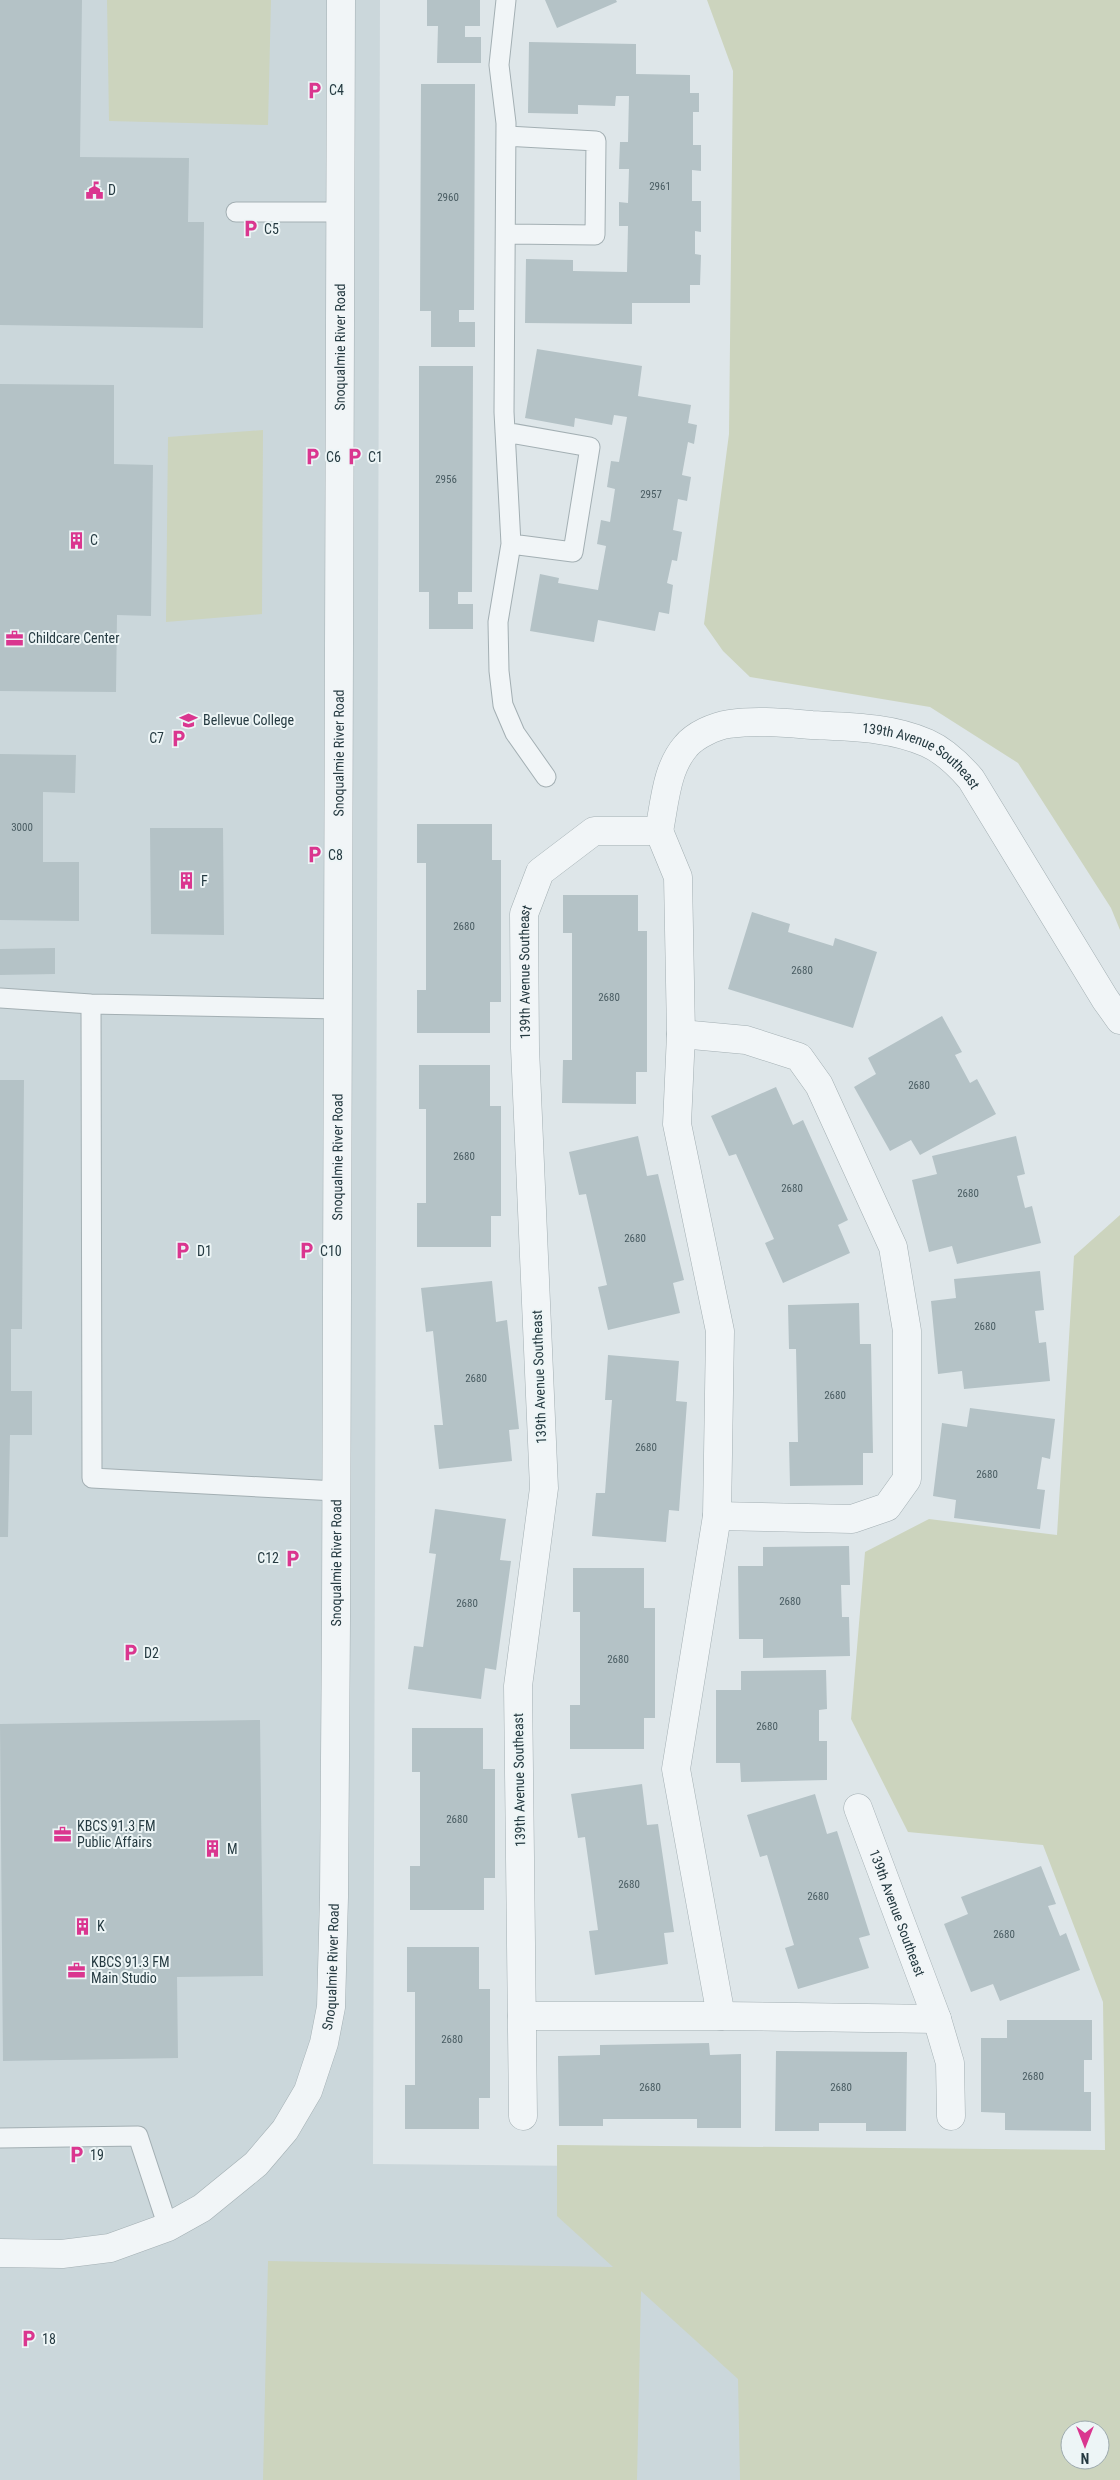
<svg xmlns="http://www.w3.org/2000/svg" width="1120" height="2480" font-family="'Roboto Condensed',sans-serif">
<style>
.built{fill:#cbd7db;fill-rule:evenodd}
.green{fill:#ccd4be;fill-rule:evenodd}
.building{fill:#b4c2c6}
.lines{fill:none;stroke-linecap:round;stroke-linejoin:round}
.service-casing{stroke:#a3afb3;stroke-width:21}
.minor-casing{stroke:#a3afb3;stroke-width:29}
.service{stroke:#f1f5f7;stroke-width:19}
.minor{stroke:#f1f5f7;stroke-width:28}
.labels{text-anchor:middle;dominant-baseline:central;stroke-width:4;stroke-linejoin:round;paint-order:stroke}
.number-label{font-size:11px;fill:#495c62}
.poi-label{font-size:14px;fill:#253a41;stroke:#edf5f6;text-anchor:start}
.street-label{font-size:14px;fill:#253a41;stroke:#edf5f6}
</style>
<rect width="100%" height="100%" fill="#dee6e9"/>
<path class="built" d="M 0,0 L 380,0 L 373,2164 L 1120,2171 L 1120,2480 L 0,2480 ZM 1070,2430 L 1100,2430 L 1100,2460 L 1070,2460 Z"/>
<path class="green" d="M 107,0 L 271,0 L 268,125 L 109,121 Z
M 707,0 L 1120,0 L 1120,930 L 1111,908 L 1018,763 L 930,707 L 750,677 L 723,651 L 704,624 L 729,434 L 733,71 Z
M 263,430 L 262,614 L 166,622 L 168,437 Z
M 1120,1215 L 1120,2480 L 740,2480 L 738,2379 L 641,2291 L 637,2480 L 263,2480 L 268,2261 L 613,2267 L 557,2216 L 557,2145 L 1105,2150 L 1103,2002 L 1043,1845 L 908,1832 L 851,1719 L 865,1552 L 929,1519 L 1057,1535 L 1074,1256 ZM 1070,2430 L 1100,2430 L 1100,2460 L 1070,2460 Z"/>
<path class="building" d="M 0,0 L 82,0 L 80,157 L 189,158 L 188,222 L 204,222 L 203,328 L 0,325 Z
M 427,0 L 480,0 L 480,26 L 465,26 L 465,37 L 481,37 L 481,63 L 437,63 L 438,26 L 427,26 Z
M 545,0 L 616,0 L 617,2 L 557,28 Z
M 529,42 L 636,44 L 636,74 L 690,75 L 690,93 L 699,93 L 699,112 L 693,112 L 693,145 L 701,145 L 701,171 L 692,170 L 692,201 L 701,201 L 701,232 L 695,231 L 695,254 L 701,255 L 700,285 L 690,285 L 690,303 L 632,303 L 632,324 L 525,323 L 526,259 L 573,260 L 573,271 L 627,272 L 628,226 L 619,226 L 619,202 L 628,203 L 629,169 L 619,169 L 620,142 L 628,142 L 629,96 L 616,96 L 615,106 L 578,105 L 578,114 L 528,113 Z
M 421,84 L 475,84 L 474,310 L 459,310 L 459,322 L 475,322 L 475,347 L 431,347 L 431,311 L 420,311 Z
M 537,349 L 642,366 L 638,396 L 691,405 L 688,423 L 697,425 L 694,444 L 688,442 L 682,475 L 691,477 L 687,501 L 678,499 L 673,530 L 682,532 L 677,561 L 672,560 L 667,583 L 673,585 L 669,614 L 659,612 L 655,631 L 598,620 L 594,642 L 530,631 L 540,574 L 559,578 L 558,583 L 598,590 L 606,546 L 597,544 L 601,520 L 610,522 L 615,489 L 607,487 L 611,461 L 619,462 L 627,417 L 614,415 L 612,425 L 575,418 L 574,427 L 525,418 Z
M 419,366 L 473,366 L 472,592 L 458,592 L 458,604 L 473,604 L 473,629 L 429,629 L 429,592 L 419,592 Z
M 0,384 L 114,385 L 114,464 L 153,465 L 151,616 L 117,615 L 116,692 L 0,691 Z
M 0,754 L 76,755 L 75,793 L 43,792 L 43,862 L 79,862 L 79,921 L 0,920 Z
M 417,824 L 492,824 L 492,860 L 501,860 L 501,1002 L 490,1002 L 490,1033 L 417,1033 L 417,990 L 426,990 L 426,863 L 417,863 Z
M 150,828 L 223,828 L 224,935 L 151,934 Z
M 563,895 L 638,895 L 638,931 L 647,931 L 647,1072 L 636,1072 L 636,1104 L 562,1103 L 563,1060 L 572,1060 L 572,933 L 563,933 Z
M 752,912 L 790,924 L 788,932 L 833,946 L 835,938 L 877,952 L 853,1028 L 728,989 Z
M 55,948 L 55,974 L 0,975 L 0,949 Z
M 942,1016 L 962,1052 L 955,1055 L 970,1083 L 977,1079 L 996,1114 L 920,1155 L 911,1140 L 890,1151 L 854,1087 L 876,1074 L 868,1058 Z
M 419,1065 L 490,1065 L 490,1106 L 501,1106 L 501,1216 L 491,1216 L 491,1247 L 417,1247 L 417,1203 L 426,1203 L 426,1109 L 419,1109 Z
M 0,1080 L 24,1080 L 22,1329 L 11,1329 L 11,1391 L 32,1391 L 32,1435 L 10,1435 L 8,1537 L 0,1537 Z
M 776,1087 L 793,1125 L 803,1120 L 848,1220 L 838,1225 L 850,1253 L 783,1283 L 765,1243 L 774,1239 L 736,1154 L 729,1156 L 711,1116 Z
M 638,1136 L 647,1176 L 658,1174 L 684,1280 L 673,1283 L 680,1313 L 608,1330 L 598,1287 L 607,1285 L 586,1194 L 579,1195 L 569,1152 Z
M 1016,1136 L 1025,1174 L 1017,1176 L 1025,1208 L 1032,1206 L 1041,1243 L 957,1264 L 952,1246 L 929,1252 L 912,1180 L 937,1174 L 932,1156 Z
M 1040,1271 L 1044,1310 L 1035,1311 L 1039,1343 L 1046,1342 L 1050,1381 L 964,1389 L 962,1371 L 938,1374 L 931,1301 L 956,1298 L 954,1279 Z
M 492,1281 L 496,1322 L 507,1320 L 519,1429 L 509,1430 L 512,1461 L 439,1469 L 434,1425 L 443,1425 L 433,1331 L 426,1332 L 421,1288 Z
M 859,1303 L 860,1344 L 871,1344 L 873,1453 L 863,1453 L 863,1485 L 790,1486 L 789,1442 L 798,1442 L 796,1349 L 789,1349 L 788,1305 Z
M 608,1355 L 679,1361 L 676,1401 L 687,1402 L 679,1511 L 669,1510 L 666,1542 L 592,1536 L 596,1493 L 605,1493 L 612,1400 L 605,1400 Z
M 970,1408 L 1055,1419 L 1050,1459 L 1042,1457 L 1037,1489 L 1045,1490 L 1040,1529 L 954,1518 L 956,1500 L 933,1496 L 942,1423 L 967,1427 Z
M 435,1509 L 506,1519 L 500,1560 L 511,1561 L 496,1670 L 485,1668 L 481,1699 L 408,1689 L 414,1646 L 423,1647 L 436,1554 L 429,1553 Z
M 849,1546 L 850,1585 L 841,1585 L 842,1617 L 849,1617 L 850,1656 L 763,1658 L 763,1639 L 739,1639 L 738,1566 L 763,1566 L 763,1547 Z
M 573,1568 L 644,1568 L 644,1608 L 655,1608 L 655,1718 L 644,1718 L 644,1749 L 570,1749 L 570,1705 L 580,1705 L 580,1612 L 573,1612 Z
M 826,1670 L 827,1709 L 819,1710 L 819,1741 L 827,1741 L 827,1780 L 741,1782 L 740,1763 L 716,1763 L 716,1690 L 741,1690 L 741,1671 Z
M 260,1720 L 263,1976 L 177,1977 L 178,2058 L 3,2061 L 0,1724 Z
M 412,1728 L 483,1728 L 483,1769 L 495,1769 L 495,1878 L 484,1878 L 484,1910 L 410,1910 L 410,1866 L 420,1866 L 420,1772 L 412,1772 Z
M 642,1784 L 647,1825 L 658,1824 L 674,1932 L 664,1933 L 668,1964 L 595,1975 L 589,1931 L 598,1930 L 585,1837 L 578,1838 L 571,1794 Z
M 815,1794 L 827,1834 L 837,1831 L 870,1935 L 859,1938 L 869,1968 L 798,1989 L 785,1948 L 794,1945 L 767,1855 L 760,1857 L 747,1815 Z
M 1041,1866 L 1056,1904 L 1048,1906 L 1060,1936 L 1066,1933 L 1080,1970 L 1000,2001 L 993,1984 L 971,1992 L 944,1924 L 968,1914 L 961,1897 Z
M 407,1947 L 479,1947 L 479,1989 L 490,1989 L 490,2098 L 479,2098 L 479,2129 L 405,2129 L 405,2085 L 415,2085 L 415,1992 L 407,1992 Z
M 1007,2020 L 1092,2020 L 1092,2060 L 1084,2060 L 1084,2092 L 1091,2092 L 1091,2131 L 1005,2130 L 1005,2113 L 981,2112 L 981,2038 L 1007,2038 Z
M 709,2043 L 710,2055 L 741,2054 L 741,2128 L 697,2128 L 697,2119 L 603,2119 L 603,2126 L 559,2126 L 558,2056 L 600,2055 L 600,2045 Z
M 776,2051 L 907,2052 L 906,2131 L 866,2131 L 866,2123 L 819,2123 L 819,2131 L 775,2131 Z"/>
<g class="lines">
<defs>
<path id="service" d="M 506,0 L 499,65 L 506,123 L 504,412 L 511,544 L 498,622 L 499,671 L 503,705 L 515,733 L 546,777
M 506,136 L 596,141 L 595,235 L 506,234
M 236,212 L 339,212
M 505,432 L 590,447 L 573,552 L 511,544
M 0,998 L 91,1004 L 337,1009
M 91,1004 L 92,1478 L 336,1491
M 0,2138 L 138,2136 L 168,2227"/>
<g id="minor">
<path id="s1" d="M 659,831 C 665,802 666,769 686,746 C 695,735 715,726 729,724 C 757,720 785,723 812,725 C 851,727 891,727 927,743 C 945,751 959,765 971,779 L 1105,999 L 1120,1020"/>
<path d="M 681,1034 L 746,1040 L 799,1057 L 819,1085 L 893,1247 L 907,1331 L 907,1479 L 887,1507 L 852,1519 L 717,1516"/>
<path id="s2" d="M 858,1808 L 937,2019 L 950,2063 L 951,2116"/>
<path d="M 522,2016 L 721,2016 L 937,2019"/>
<path id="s3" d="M 523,2116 L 518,1686 L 544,1488 L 525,1048 L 524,914 L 540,872 L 594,831 L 659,831 L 678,877 L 681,1034 L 677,1124 L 720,1331 L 717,1516 L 676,1769 L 721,2016"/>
<path id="s4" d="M 0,2253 L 62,2254 L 110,2248 L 168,2227 L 202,2208 L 256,2164 L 285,2130 L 308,2091 L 324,2043 L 331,2007 L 334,1897 L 336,1620 L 341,0"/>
</g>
</defs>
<use href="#service" class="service-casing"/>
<use href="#minor" class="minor-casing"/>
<use href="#service" class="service"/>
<use href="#minor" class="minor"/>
</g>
<defs>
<symbol id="parking-bare" viewBox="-9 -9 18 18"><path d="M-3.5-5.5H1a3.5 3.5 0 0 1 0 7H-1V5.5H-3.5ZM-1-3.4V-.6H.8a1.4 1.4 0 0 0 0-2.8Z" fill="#da368f" stroke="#edf5f6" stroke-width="2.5" paint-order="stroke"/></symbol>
<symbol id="civic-bare" viewBox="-9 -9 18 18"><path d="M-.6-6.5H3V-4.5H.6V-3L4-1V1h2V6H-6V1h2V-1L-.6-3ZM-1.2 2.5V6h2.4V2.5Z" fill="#da368f" stroke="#edf5f6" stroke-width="2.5" paint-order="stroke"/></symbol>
<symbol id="building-bare" viewBox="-9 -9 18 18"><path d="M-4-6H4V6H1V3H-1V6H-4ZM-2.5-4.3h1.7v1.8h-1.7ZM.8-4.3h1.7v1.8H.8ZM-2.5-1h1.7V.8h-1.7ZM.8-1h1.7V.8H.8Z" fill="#da368f" stroke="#edf5f6" stroke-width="2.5" paint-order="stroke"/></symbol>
<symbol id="office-bare" viewBox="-9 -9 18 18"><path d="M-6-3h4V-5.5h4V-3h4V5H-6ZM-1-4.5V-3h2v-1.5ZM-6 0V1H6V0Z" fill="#da368f" stroke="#edf5f6" stroke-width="2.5" paint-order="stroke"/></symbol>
<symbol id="university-bare" viewBox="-9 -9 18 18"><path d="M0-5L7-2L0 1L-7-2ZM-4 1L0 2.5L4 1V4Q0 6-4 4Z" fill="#da368f" stroke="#edf5f6" stroke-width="2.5" paint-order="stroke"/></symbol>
</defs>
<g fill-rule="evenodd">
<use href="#parking-bare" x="302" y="78" width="25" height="25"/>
<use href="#civic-bare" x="82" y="178" width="25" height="25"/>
<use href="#parking-bare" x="238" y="216" width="25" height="25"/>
<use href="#parking-bare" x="300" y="444" width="25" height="25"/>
<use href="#parking-bare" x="342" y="444" width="25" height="25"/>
<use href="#building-bare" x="64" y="528" width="25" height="25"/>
<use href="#office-bare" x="2" y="626" width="25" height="25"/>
<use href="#university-bare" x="176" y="708" width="25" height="25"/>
<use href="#parking-bare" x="166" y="726" width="25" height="25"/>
<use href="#parking-bare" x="302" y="842" width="25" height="25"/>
<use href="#building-bare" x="174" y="868" width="25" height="25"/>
<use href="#parking-bare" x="170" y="1238" width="25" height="25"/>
<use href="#parking-bare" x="294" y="1238" width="25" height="25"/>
<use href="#parking-bare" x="280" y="1546" width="25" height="25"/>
<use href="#parking-bare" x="118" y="1640" width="25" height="25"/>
<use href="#office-bare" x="50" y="1822" width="25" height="25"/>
<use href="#building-bare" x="200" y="1836" width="25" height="25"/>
<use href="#building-bare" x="70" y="1914" width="25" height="25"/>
<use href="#office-bare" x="64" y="1958" width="25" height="25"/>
<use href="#parking-bare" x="64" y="2142" width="25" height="25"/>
<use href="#parking-bare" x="16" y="2326" width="25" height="25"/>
</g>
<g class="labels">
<g class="number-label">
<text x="660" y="186">2961</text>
<text x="448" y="197">2960</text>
<text x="446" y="479">2956</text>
<text x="651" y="494">2957</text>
<text x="22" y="827">3000</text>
<text x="464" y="926">2680</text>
<text x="802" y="970">2680</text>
<text x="609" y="997">2680</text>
<text x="919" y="1085">2680</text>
<text x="464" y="1156">2680</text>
<text x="792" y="1188">2680</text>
<text x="968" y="1193">2680</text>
<text x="635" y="1238">2680</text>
<text x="985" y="1326">2680</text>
<text x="476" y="1378">2680</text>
<text x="835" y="1395">2680</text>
<text x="646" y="1447">2680</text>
<text x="987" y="1474">2680</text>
<text x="790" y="1601">2680</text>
<text x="467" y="1603">2680</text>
<text x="618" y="1659">2680</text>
<text x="767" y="1726">2680</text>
<text x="457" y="1819">2680</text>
<text x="629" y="1884">2680</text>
<text x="818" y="1896">2680</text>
<text x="1004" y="1934">2680</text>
<text x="452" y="2039">2680</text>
<text x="1033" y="2076">2680</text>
<text x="650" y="2087">2680</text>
<text x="841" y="2087">2680</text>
</g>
<g class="poi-label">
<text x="329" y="90">C4</text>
<text x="108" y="190">D</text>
<text x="264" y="229">C5</text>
<text x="326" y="457">C6</text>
<text x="368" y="457">C1</text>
<text x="90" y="540">C</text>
<text x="28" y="638">Childcare Center</text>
<text x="203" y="720">Bellevue College</text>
<text x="164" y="738" text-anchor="end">C7</text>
<text x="328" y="855">C8</text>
<text x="201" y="881">F</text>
<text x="197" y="1251">D1</text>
<text x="320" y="1251">C10</text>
<text x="279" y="1558" text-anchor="end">C12</text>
<text x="144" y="1653">D2</text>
<text x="77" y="1826">KBCS 91.3 FM<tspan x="77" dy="16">Public Affairs</tspan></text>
<text x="227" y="1849">M</text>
<text x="97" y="1926">K</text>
<text x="91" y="1962">KBCS 91.3 FM<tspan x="91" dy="16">Main Studio</tspan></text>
<text x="90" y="2155">19</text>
<text x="42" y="2339">18</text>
</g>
<g class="street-label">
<text stroke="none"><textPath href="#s4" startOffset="2118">Snoqualmie River Road</textPath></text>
<text stroke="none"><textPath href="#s4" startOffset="1712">Snoqualmie River Road</textPath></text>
<text stroke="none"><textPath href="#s1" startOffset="340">139th Avenue Southeast</textPath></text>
<text stroke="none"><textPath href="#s3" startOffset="1146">139th Avenue Southeast</textPath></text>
<text stroke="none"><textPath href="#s4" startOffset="1308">Snoqualmie River Road</textPath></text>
<text transform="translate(539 1377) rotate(-92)">139th Avenue Southeast</text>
<text stroke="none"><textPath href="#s4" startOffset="902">Snoqualmie River Road</textPath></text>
<text transform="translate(519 1780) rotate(-91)">139th Avenue Southeast</text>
<text stroke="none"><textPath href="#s2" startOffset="112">139th Avenue Southeast</textPath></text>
<text stroke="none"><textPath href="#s4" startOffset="498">Snoqualmie River Road</textPath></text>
</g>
</g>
<g transform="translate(1085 2445) rotate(180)"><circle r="24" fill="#edf5f6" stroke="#9daaae"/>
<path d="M0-4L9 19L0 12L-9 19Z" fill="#da368f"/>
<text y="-8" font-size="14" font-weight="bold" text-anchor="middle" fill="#253a41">N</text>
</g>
</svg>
